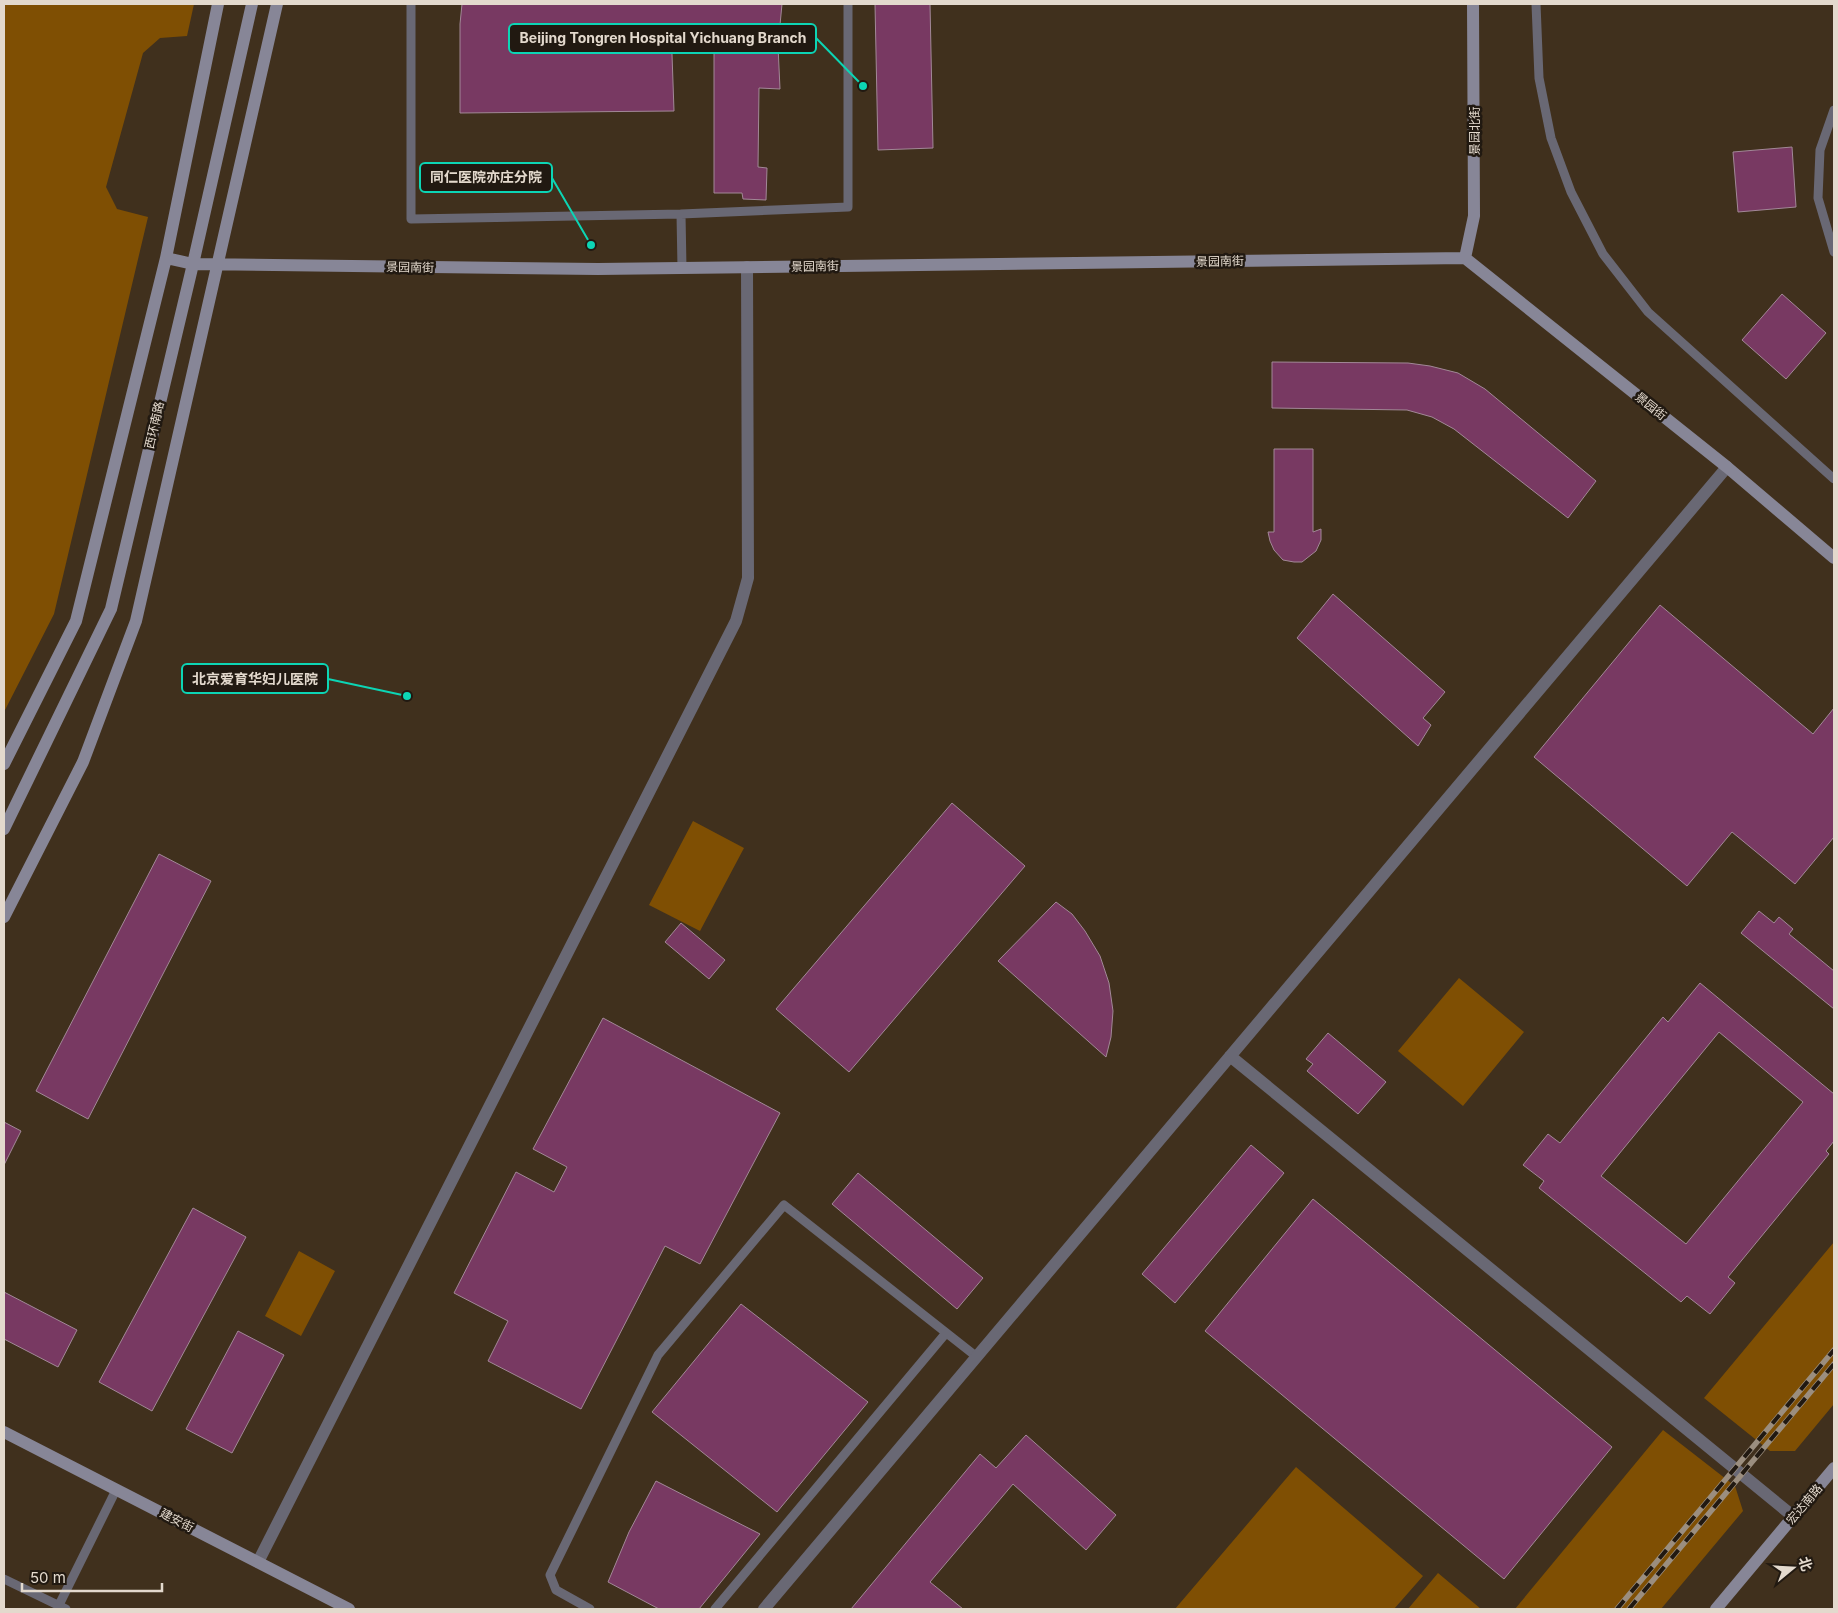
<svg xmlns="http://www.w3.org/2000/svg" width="1838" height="1613" font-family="Inter,'Noto Sans SC',sans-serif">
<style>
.green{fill:#7f4f03}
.building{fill:#783962;stroke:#a28897;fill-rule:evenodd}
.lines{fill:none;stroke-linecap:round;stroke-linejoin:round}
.lane{stroke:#696874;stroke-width:9}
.street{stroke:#696874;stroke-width:12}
.secondary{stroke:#878697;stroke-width:12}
.rail-casing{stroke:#9b8e7f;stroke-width:5.5}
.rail{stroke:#211911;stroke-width:4;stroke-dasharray:11;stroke-linecap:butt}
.labels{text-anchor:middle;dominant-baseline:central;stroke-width:5;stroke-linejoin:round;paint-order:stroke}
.street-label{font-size:12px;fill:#e3d9cd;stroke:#211911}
.leader{fill:none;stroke:#0cd5b5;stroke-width:2}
.callout-dot{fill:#0cd5b5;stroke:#211911;stroke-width:2}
.callout{fill:#211911;stroke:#0cd5b5;stroke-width:2}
.callout-label{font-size:14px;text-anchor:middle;font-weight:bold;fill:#e3d9cd}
</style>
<rect width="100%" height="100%" fill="#40301d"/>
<path class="green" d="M 4,4 L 194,4 L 187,36 L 160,38 L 143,53 L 106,187 L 117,209 L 148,217 L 54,614 L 4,712 Z
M 693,821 L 744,848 L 700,931 L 649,905 Z
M 1459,978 L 1524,1032 L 1463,1106 L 1398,1051 Z
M 1834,1242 L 1834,1404 L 1795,1451 L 1770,1451 L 1704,1398 Z
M 299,1251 L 335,1271 L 301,1336 L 265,1316 Z
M 1663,1430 L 1735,1486 L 1743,1511 L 1661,1609 L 1515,1609 Z
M 1296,1467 L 1423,1576 L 1394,1609 L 1175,1609 Z
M 1438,1573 L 1481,1609 L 1408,1609 Z"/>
<path class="building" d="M 462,4 L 782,4 L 778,46 L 780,89 L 759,88 L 758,167 L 767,168 L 766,200 L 743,199 L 742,193 L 714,193 L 714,28 L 671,26 L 674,111 L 460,113 L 460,24 Z
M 875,4 L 930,4 L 933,148 L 878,150 Z
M 1792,147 L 1796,207 L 1738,212 L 1733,152 Z
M 1782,294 L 1826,333 L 1786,379 L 1742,340 Z
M 1272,362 L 1408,363 L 1430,366 L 1458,373 L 1485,389 L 1596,481 L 1568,518 L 1454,429 L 1432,417 L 1407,410 L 1272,408 Z
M 1274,449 L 1313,449 L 1313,532 L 1321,529 L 1321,540 L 1316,551 L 1302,562 L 1294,562 L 1283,560 L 1274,550 L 1270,541 L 1268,532 L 1274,532 Z
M 1333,594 L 1445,692 L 1423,718 L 1431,725 L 1418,746 L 1297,638 Z
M 1660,605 L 1813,734 L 1834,708 L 1834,837 L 1795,884 L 1732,832 L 1687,886 L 1534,757 Z
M 952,803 L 1025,866 L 849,1072 L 776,1009 Z
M 159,854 L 211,881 L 88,1119 L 36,1091 Z
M 1056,902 L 1072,914 L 1085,931 L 1100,956 L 1109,983 L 1113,1011 L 1111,1037 L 1106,1057 L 998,961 Z
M 1759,911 L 1774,923 L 1779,917 L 1793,929 L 1789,934 L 1834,971 L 1834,1009 L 1741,933 Z
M 681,923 L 725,960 L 709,979 L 665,942 Z
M 1700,983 L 1834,1094 L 1834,1141 L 1826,1151 L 1829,1154 L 1728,1277 L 1735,1283 L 1710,1314 L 1687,1296 L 1681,1302 L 1539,1188 L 1544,1181 L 1523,1165 L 1548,1134 L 1560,1143 L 1663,1017 L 1668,1022 ZM 1719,1032 L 1803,1102 L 1686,1244 L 1601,1176 Z
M 603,1018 L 780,1113 L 700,1264 L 665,1246 L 581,1409 L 488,1361 L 508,1321 L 454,1293 L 516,1172 L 554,1192 L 567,1167 L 533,1149 Z
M 1328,1033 L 1386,1082 L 1358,1114 L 1307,1071 L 1313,1064 L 1306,1059 Z
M 4,1122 L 21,1131 L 4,1165 Z
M 1251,1145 L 1284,1173 L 1175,1303 L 1142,1274 Z
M 858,1173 L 983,1278 L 957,1309 L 832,1204 Z
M 1313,1199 L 1612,1447 L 1504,1579 L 1205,1331 Z
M 193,1208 L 246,1237 L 152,1411 L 99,1382 Z
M 4,1292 L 77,1330 L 58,1367 L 4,1339 Z
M 741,1304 L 868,1402 L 777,1512 L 652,1412 Z
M 238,1331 L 284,1355 L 232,1453 L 186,1429 Z
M 1026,1435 L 1116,1515 L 1086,1550 L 1013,1484 L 930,1582 L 963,1609 L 851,1609 L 980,1454 L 996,1468 Z
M 656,1481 L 760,1534 L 699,1609 L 659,1609 L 608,1582 L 629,1532 Z"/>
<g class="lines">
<path class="lane" d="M 411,4 L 411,219 L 681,214
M 1536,4 L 1539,78 L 1551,138 L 1571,192 L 1603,254 L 1648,312 L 1834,479
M 1834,110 L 1820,150 L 1818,198 L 1834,252
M 682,268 L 681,214 L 848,207 L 848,4
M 4,1579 L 66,1609
M 59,1605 L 116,1490
M 590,1609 L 556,1590 L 550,1575 L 658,1355 L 784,1205 L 977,1357
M 715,1609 L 946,1333"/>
<path class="street" d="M 1230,1056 L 1794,1517
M 258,1562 L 736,621 L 748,578 L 747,267
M 764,1609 L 1727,467"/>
<path class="secondary" d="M 166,258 L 193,264 L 598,269 L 1465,258
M 1465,258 L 1727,467 L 1834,558
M 1465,258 L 1474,216 L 1473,4
M 4,764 L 76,621 L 166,258 L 218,4
M 4,829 L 111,609 L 193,264 L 252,4
M 4,917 L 83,762 L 136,621 L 277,4
M 4,1432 L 349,1609
M 1716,1609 L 1834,1468"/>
<defs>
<path id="rail" d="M 1617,1609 L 1834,1350
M 1629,1609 L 1834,1364"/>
</defs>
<use href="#rail" class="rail-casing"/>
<use href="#rail" class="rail"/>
</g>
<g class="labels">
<g class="street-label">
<text transform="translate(1474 131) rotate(-90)">景园北街</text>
<text transform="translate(1220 261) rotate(-1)">景园南街</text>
<text transform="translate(815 266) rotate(-1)">景园南街</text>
<text transform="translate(410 267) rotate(1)">景园南街</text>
<text transform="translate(1651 406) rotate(39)">景园街</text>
<text transform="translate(154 425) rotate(-77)">西环南路</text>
<text transform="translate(1804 1504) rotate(-50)">宏达南路</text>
<text transform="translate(177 1520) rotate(27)">建安街</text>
</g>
</g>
<path class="leader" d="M863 86L816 38M591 245L552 178M407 696L328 679"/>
<g class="callout-dot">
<circle cx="863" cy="86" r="5"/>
<circle cx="591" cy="245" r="5"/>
<circle cx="407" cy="696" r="5"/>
</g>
<g class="callout">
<rect x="509" y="24" width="307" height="29" rx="5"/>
<rect x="420" y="163" width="132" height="29" rx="5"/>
<rect x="182" y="664" width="146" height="29" rx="5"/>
</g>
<g class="callout-label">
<text x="663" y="43">Beijing Tongren Hospital Yichuang Branch</text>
<text x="486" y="182">同仁医院亦庄分院</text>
<text x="255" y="684">北京爱育华妇儿医院</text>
</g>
<rect width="1838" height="1613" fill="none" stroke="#e3d9cd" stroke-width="10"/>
<g transform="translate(1793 1568) rotate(72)" stroke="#211911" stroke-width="4" paint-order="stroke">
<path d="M0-4L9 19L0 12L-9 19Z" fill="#e3d9cd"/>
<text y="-8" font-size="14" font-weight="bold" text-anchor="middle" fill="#e3d9cd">北</text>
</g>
<path d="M22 1583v8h140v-8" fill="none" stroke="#e3d9cd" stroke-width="2.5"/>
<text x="30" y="1583" font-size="15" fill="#e3d9cd" stroke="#211911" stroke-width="4" paint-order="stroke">50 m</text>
</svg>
